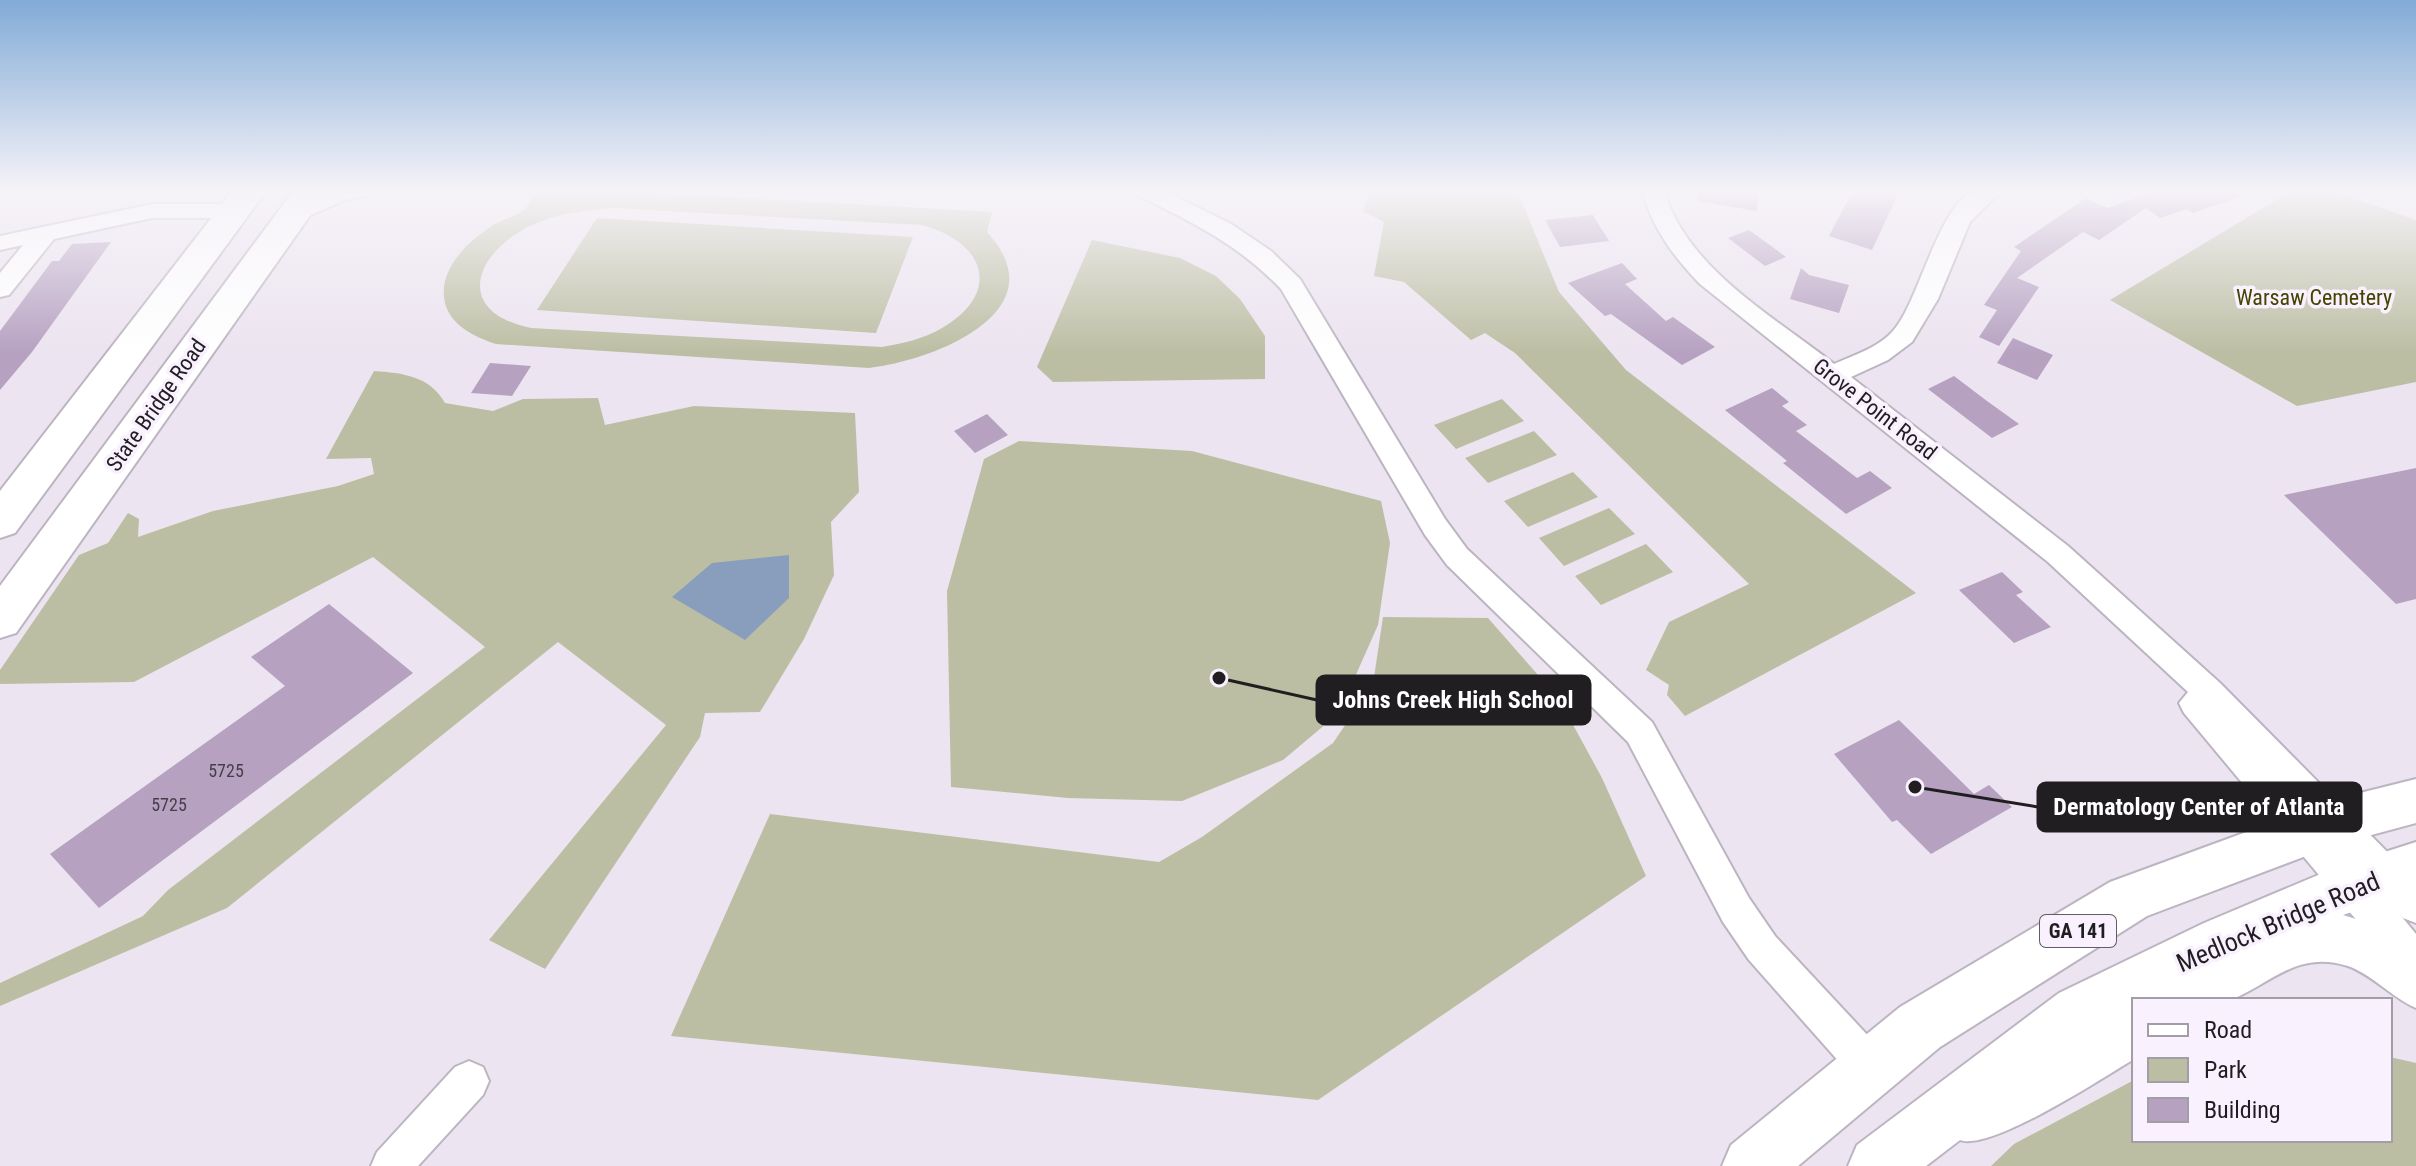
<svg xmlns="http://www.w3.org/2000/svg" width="2416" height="1166" font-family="'Roboto Condensed',sans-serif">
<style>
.green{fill:#bcbea3;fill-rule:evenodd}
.water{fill:#899ebd}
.building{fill:#b6a1c1}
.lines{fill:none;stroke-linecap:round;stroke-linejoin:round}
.street-casing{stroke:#bcb5c1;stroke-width:4}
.highway-casing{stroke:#bcb5c1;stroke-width:4}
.street{fill:#fff;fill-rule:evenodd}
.highway{fill:#fff;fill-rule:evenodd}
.labels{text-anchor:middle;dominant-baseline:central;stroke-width:7;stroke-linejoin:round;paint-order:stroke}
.number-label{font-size:18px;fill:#463f4a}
.shield{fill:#f9f1fe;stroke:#625d64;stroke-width:2}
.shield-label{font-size:20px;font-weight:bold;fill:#211e22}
.park-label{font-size:22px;fill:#424400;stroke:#f9f1fe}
.street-label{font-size:22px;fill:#211e22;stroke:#f9f1fe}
.near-street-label{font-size:26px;fill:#211e22;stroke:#f9f1fe}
.leader{fill:none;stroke:#211e22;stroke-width:3}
.callout-dot{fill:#211e22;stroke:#f9f1fe;stroke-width:3}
.callout{fill:#211e22;stroke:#211e22;stroke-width:3}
.callout-label{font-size:24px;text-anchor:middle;font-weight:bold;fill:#fff}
</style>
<rect width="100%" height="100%" fill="#ece4f0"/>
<path class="green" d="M 536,190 L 599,190 L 992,212 L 987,232 C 1061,312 932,361 869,368 L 496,344 C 475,337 451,326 445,303 C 437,269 469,240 495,224 C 504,219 515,216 523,211 C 529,206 533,196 536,190 ZM 615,208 L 922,225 C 985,242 1003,292 942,328 C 924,339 903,343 882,347 L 531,328 C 454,312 473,254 530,226 C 557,213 585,210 615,208 Z
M 1369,190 L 1517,190 L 1559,292 L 1626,370 L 1916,593 L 1685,716 L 1667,695 L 1669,685 L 1646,670 L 1669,622 L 1749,584 L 1515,353 L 1485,333 L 1471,340 L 1404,282 L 1374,276 L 1384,222 L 1363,211 Z
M 2293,190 L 2330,190 L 2416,220 L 2416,382 L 2297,406 L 2110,300 Z
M 597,218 L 913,237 L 876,333 L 537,310 Z
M 1092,240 L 1180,258 L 1216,276 L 1240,299 L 1265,336 L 1265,379 L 1053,382 L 1037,367 Z
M 374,371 C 403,373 430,376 445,403 L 493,411 L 523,399 L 598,398 L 605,425 L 694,406 L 855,413 L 859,492 L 831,522 L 834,575 L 804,639 L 760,712 L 705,713 L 700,737 L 545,969 L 489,940 L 666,725 L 558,642 L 227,908 L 0,1006 L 0,983 L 143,916 L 168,890 L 485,647 L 373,557 L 134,682 L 0,684 L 0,670 L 79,555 L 108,543 L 128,513 L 139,519 L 138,537 L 213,511 L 338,486 L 374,474 L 371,458 L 326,459 Z
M 1502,399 L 1524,421 L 1456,449 L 1434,425 Z
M 1534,431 L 1557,455 L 1488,483 L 1465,458 Z
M 1019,441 L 1192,451 L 1381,501 L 1390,543 L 1378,625 L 1339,713 L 1283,760 L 1182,801 L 1068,798 L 951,787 L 947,591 L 984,459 Z
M 1573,472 L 1598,497 L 1528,527 L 1504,501 Z
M 1609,508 L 1635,534 L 1564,566 L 1539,538 Z
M 1646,544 L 1673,572 L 1601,605 L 1575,576 Z
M 1383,617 L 1488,618 L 1559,699 L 1602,778 L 1646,876 L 1318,1100 L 671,1036 L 770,814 L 1159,862 L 1202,837 L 1333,743 L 1373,684 Z
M 2390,1057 L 2416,1063 L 2416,1166 L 1991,1166 L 2014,1144 L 2134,1080 L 2134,1140 L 2390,1140 Z"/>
<path class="water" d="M 789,555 L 789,598 L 745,640 L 672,597 L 712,563 Z"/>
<path class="building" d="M 1698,190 L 1759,190 L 1757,211 L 1697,201 Z
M 1853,190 L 1900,190 L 1872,250 L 1829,236 Z
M 2158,190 L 2249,190 L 2250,193 L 2193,213 L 2187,209 L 2160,218 L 2146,208 L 2099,240 L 2083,232 L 2017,278 L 2039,287 L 1999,346 L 1979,337 L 1997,310 L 1984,305 L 2021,251 L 2014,247 L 2086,198 L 2107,208 Z
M 1593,215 L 1609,241 L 1560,247 L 1545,220 Z
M 1749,230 L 1786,257 L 1765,266 L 1728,238 Z
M 111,242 L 32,352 L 0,390 L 0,331 L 52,261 L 59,261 L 72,244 Z
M 1622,263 L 1637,279 L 1625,284 L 1666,321 L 1673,317 L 1715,347 L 1682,365 L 1611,314 L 1605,316 L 1568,283 Z
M 1801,268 L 1809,275 L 1849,285 L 1839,313 L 1790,299 Z
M 2013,338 L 2053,355 L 2037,380 L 1997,363 Z
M 490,363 L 531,366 L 512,396 L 471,393 Z
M 1954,376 L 1987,401 L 2019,424 L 1992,438 L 1928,389 Z
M 1772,388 L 1789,402 L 1782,406 L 1807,425 L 1796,431 L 1857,478 L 1870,471 L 1892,488 L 1846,514 L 1783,463 L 1787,461 L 1725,410 Z
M 987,414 L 1008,435 L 975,453 L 954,431 Z
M 2416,468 L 2416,599 L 2396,604 L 2284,495 Z
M 2002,572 L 2023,592 L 2016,595 L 2051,627 L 2014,643 L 1959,590 Z
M 329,604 L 413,673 L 99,908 L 50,854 L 285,686 L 251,657 Z
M 1899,720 L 1974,794 L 1989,785 L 2012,807 L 1931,854 L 1897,820 L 1892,822 L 1834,754 Z"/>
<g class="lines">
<defs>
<path id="street" d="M 329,190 L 371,190 L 368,195 L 345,200 L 302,219 L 286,219 L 282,214 L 286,209 Z
M 1134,190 L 1163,190 L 1231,224 L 1271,251 L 1300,279 L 1445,519 L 1467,549 L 1652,722 L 1749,898 L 1775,936 L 1885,1054 L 1890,1068 L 1885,1082 L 1871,1087 L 1857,1082 L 1749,960 L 1723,922 L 1628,742 L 1447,565 L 1425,535 L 1281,289 C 1238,244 1192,222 1137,195 Z
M 1642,190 L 1664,190 C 1686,268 1773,316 1834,364 C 1854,355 1878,348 1893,331 C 1920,301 1939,199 1978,190 C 1985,188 1995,190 2002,190 L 1970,222 L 1938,299 L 1912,342 L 1888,360 L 1851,377 L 2068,546 L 2220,683 L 2416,881 L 2416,923 L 2403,918 L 2397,911 L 2416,934 L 2416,981 L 2403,976 L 2184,713 L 2179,703 L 2188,692 L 2048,562 L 1700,284 C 1674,257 1652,228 1642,190 Z
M 152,204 L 235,204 L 243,206 L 247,211 L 243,216 L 235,218 L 152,218 L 54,239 L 9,295 L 0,297 L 0,273 L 23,245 L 0,250 L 0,236 Z
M 469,1061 L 483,1067 L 489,1081 L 483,1095 L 418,1166 L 371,1166 L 377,1152 L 455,1067 Z"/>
<path id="highway" d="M 233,190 L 267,190 L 15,533 L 0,538 L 0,491 Z
M 294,190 L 328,190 L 16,633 L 0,638 L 0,586 Z
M 2416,779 L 2416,823 L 2338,844 L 2147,916 L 1940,1047 L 1798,1166 L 1722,1166 L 1731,1145 L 1900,1007 L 2110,882 L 2336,799 Z
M 2416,842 L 2416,890 L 2343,915 L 2372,924 L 2416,948 L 2416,1008 C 2391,997 2373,975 2348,966 C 2298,950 2273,982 2233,999 C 2216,1005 2155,1000 2134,1000 L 2134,1059 C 2104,1077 1990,1152 1960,1140 L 1926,1166 L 1848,1166 L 1857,1145 L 2059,993 L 2204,923 L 2335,868 Z"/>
</defs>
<use href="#street" class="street-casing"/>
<use href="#highway" class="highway-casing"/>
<use href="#street" class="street"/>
<use href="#highway" class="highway"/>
</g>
<linearGradient id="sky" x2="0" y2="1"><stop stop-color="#82abd7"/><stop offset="0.54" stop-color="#f6f3f8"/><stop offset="1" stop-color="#f6f3f8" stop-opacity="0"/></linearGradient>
<rect width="2416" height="353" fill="url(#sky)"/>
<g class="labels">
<g class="number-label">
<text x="226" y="770">5725</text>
<text x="169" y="804">5725</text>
</g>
<rect class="shield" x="2040" y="915" width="76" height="32" rx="6"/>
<g class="shield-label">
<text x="2078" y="931">GA 141</text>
</g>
<g class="park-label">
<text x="2314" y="297">Warsaw Cemetery</text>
</g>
<g class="street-label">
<text transform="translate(156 405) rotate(-55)">State Bridge Road</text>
<text transform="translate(1875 409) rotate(38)">Grove Point Road</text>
</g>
<g class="near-street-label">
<text transform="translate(2278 922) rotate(-23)">Medlock Bridge Road</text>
</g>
</g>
<path class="leader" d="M1219 678L1317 700M1915 787L2038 807"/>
<g class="callout-dot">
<circle cx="1219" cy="678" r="8"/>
<circle cx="1915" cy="787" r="8"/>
</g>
<g class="callout">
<rect x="1317" y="676" width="273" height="48" rx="8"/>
<rect x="2038" y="783" width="323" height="48" rx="8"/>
</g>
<g class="callout-label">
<text x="1453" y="708">Johns Creek High School</text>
<text x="2199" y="815">Dermatology Center of Atlanta</text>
</g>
<rect x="2132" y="998" width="260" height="144" fill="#f9f1fe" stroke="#a39da6" stroke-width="2"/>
<rect x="2148" y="1024" width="40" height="12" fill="#ffffff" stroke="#a39da6" stroke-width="2"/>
<text x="2204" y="1038" font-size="24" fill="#211e22">Road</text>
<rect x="2148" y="1058" width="40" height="24" fill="#bcbea3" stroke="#a39da6" stroke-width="2"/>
<text x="2204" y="1078" font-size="24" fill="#211e22">Park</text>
<rect x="2148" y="1098" width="40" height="24" fill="#b6a1c1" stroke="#a39da6" stroke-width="2"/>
<text x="2204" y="1118" font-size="24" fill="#211e22">Building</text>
</svg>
